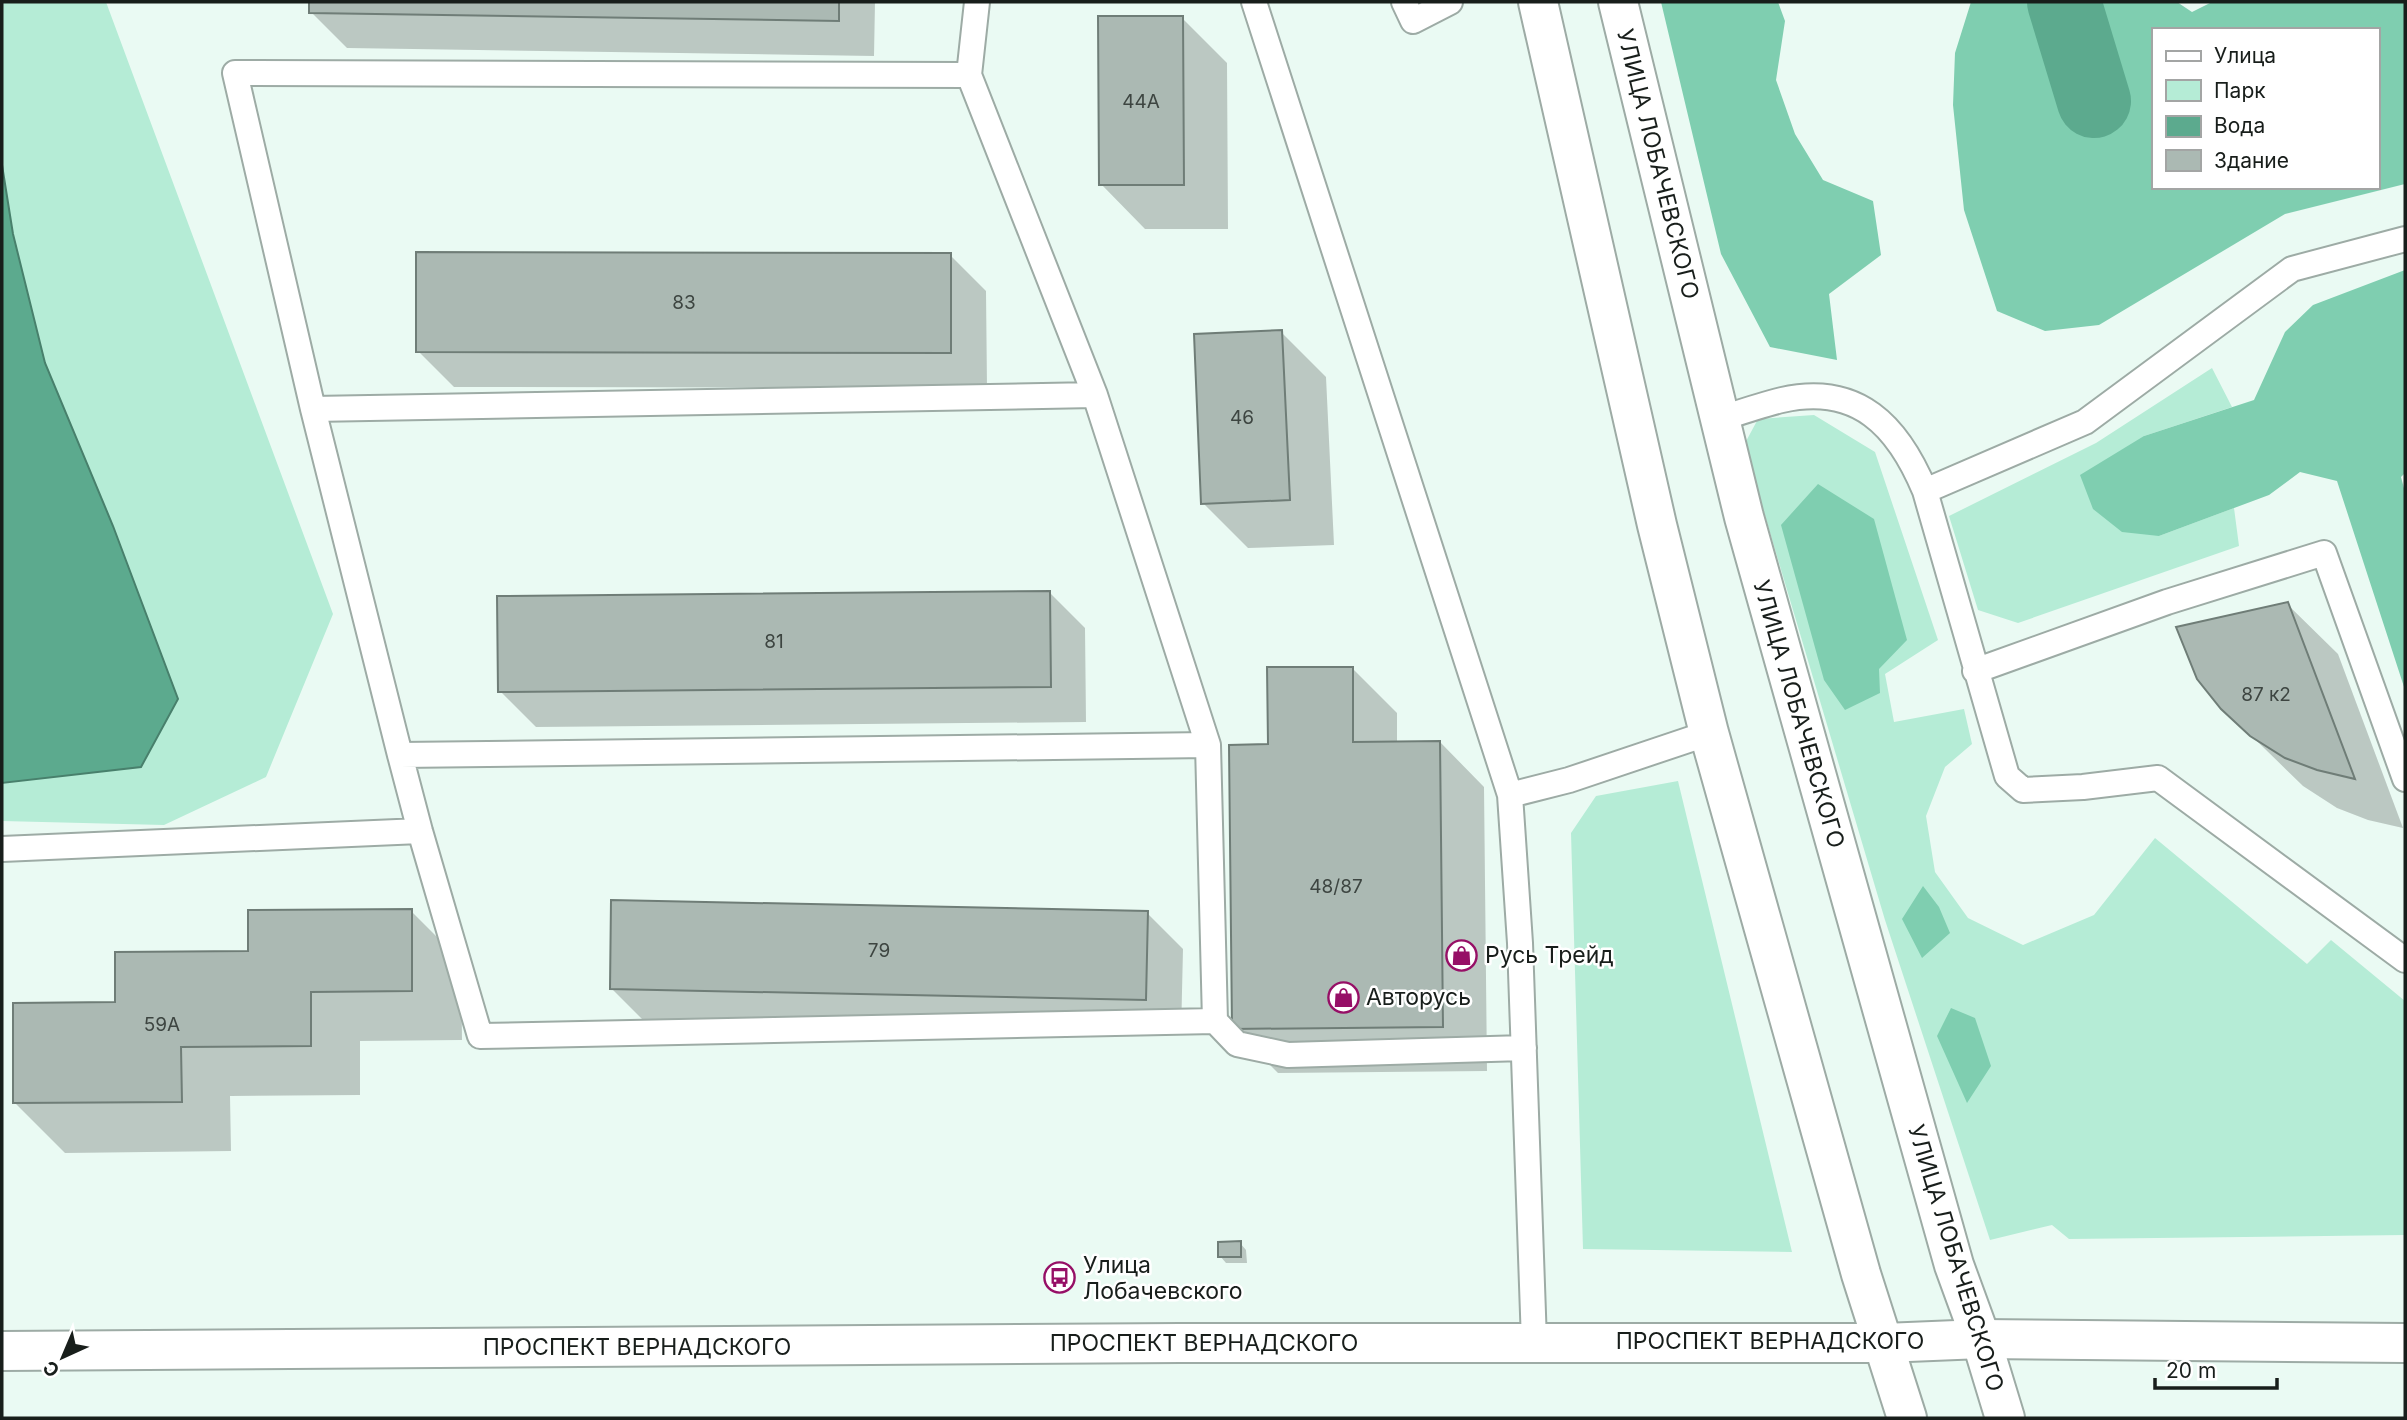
<svg xmlns="http://www.w3.org/2000/svg" width="2407" height="1420" font-family="Inter,sans-serif">
<style>
.green{fill:#b5ecd6}
.forest{fill:#7fceb0;fill-rule:evenodd}
.water{fill:#5caa8e;stroke:#48806c;stroke-width:2}
.shadow{fill:#0003}
.lines{fill:none;stroke-linecap:round;stroke-linejoin:round}
.river{stroke:#5caa8e;stroke-width:74}
.building{fill:#abb9b3;stroke:#6f7d77;stroke-width:2}
.service-casing{stroke:#9daba5;stroke-width:28}
.secondary-casing{stroke:#9daba5;stroke-width:42}
.primary-casing{stroke:#9daba5;stroke-width:42}
.service{stroke:#fff;stroke-width:24}
.secondary{stroke:#fff;stroke-width:38}
.primary{stroke:#fff;stroke-width:38}
.labels{text-anchor:middle;dominant-baseline:central;stroke-width:5;stroke-linejoin:round;paint-order:stroke}
.number-label{font-size:19px;fill:#3d4541}
.street-label{font-size:23px;fill:#181e1b;stroke:#fff}
.poi-label{font-size:23px;fill:#181e1b;stroke:#fff;text-anchor:start}
</style>
<rect width="100%" height="100%" fill="#eafaf3"/>
<path class="green" d="M 2,2 L 106,2 L 333,614 L 266,777 L 164,825 L 2,821 Z
M 2212,368 L 2232,407 L 2144,436 L 2159,536 L 2234,508 L 2239,546 L 2018,623 L 1978,610 L 1949,516 L 2096,443 Z
M 1814,415 L 1875,452 L 1938,640 L 1885,674 L 1894,722 L 1964,709 L 1972,744 L 1945,767 L 1926,816 L 1935,872 L 1968,918 L 2023,945 L 2094,915 L 2155,838 L 2307,964 L 2331,940 L 2405,1001 L 2405,1235 L 2069,1239 L 2052,1225 L 1990,1240 L 1885,920 L 1744,445 L 1758,419 Z
M 1678,781 L 1792,1252 L 1583,1249 L 1571,833 L 1596,796 Z"/>
<path class="forest" d="M 1661,2 L 1778,2 L 1785,21 L 1776,80 L 1795,134 L 1823,180 L 1873,201 L 1881,255 L 1829,294 L 1837,360 L 1770,347 L 1721,254 Z
M 1971,2 L 2177,2 L 2192,12 L 2212,2 L 2405,2 L 2405,184 L 2285,214 L 2099,325 L 2045,331 L 1997,311 L 1964,210 L 1953,105 L 1955,53 ZM 2153,30 L 2377,30 L 2377,187 L 2153,187 Z
M 2405,270 L 2405,473 L 2401,477 L 2405,492 L 2405,690 L 2337,481 L 2300,472 L 2269,495 L 2159,536 L 2122,532 L 2093,509 L 2080,475 L 2144,436 L 2254,400 L 2285,332 L 2313,305 Z
M 1818,484 L 1874,519 L 1907,640 L 1879,669 L 1880,693 L 1845,710 L 1824,680 L 1781,525 Z
M 1923,886 L 1939,907 L 1950,933 L 1922,958 L 1902,919 Z
M 1951,1008 L 1975,1018 L 1991,1066 L 1967,1103 L 1937,1036 Z"/>
<path class="water" d="M 2,165 L 13,234 L 45,363 L 113,526 L 178,699 L 141,767 L 2,783 Z"/>
<path class="shadow" d="M 311,2 L 875,2 L 874,56 L 347,48 L 311,12 Z
M 1182,18 L 1227,63 L 1228,229 L 1145,229 L 1101,184 Z
M 950,255 L 986,291 L 987,388 L 454,387 L 418,351 Z
M 1281,332 L 1326,377 L 1334,545 L 1248,548 L 1203,503 Z
M 1049,592 L 1085,628 L 1086,722 L 536,727 L 500,691 Z
M 2287,604 L 2338,654 L 2403,828 L 2368,820 L 2337,808 L 2303,786 L 2223,708 Z
M 1352,668 L 1397,713 L 1397,743 L 1440,742 L 1484,787 L 1487,1071 L 1278,1073 L 1233,1028 L 1270,746 Z
M 411,911 L 461,961 L 462,1040 L 360,1041 L 360,1095 L 230,1096 L 231,1151 L 65,1153 L 15,1103 L 117,1004 L 250,953 Z
M 1147,913 L 1183,949 L 1181,1035 L 647,1024 L 611,988 Z
M 1240,1243 L 1246,1250 L 1247,1263 L 1226,1263 L 1220,1256 Z"/>
<g class="lines">
<path class="river" d="M 2064,2 L 2094,101"/>
</g>
<path class="building" d="M 309,2 L 839,2 L 839,21 L 309,13 Z
M 1098,16 L 1183,16 L 1184,185 L 1099,185 Z
M 416,252 L 951,253 L 951,353 L 416,352 Z
M 1282,330 L 1290,500 L 1201,504 L 1194,334 Z
M 1050,591 L 1051,687 L 498,692 L 497,596 Z
M 2288,602 L 2355,779 L 2317,770 L 2285,758 L 2250,736 L 2221,709 L 2197,679 L 2176,627 Z
M 1267,667 L 1353,667 L 1353,742 L 1440,741 L 1443,1027 L 1232,1029 L 1229,745 L 1268,744 Z
M 611,900 L 1148,911 L 1146,1000 L 610,989 Z
M 412,909 L 412,991 L 311,992 L 311,1046 L 181,1047 L 182,1102 L 13,1103 L 13,1003 L 115,1002 L 115,952 L 248,951 L 248,910 Z
M 1241,1241 L 1241,1257 L 1218,1257 L 1218,1242 Z"/>
<g class="lines">
<defs>
<path id="service" d="M 977,2 L 969,75 L 1095,395 L 1208,745 L 1215,1021 L 1237,1044 L 1288,1055 L 1524,1048
M 1254,2 L 1510,795
M 1404,2 L 1413,21 L 1450,2
M 969,75 L 235,73 L 313,409 L 400,755 L 420,831 L 480,1036 L 1215,1021
M 313,409 L 1095,395
M 1720,419 C 1741,412 1761,405 1782,400 C 1858,383 1898,426 1925,491 L 2007,776 L 2023,790 L 2083,787 L 2158,778 L 2405,960
M 1925,491 L 2085,422 L 2292,269 L 2405,239
M 1975,671 L 2167,602 L 2324,553 L 2405,779
M 400,755 L 1208,745
M 2,849 L 420,831
M 1534,1342 L 1520,943 L 1510,795 L 1569,780 L 1709,733"/>
<path id="secondary" d="M 1538,2 L 1657,525 L 1709,733 L 1861,1274 L 1907,1418
M 1618,2 L 1744,517 L 1954,1265 L 1981,1339 L 2005,1418"/>
<path id="primary" d="M 2,1351 L 1180,1343 L 1884,1343 L 1981,1339 L 2405,1343"/>
</defs>
<use href="#service" class="service-casing"/>
<use href="#secondary" class="secondary-casing"/>
<use href="#primary" class="primary-casing"/>
<use href="#service" class="service"/>
<use href="#secondary" class="secondary"/>
<use href="#primary" class="primary"/>
</g>
<defs>
<symbol id="shop-ring" viewBox="-11 -11 22 22"><circle r="9.5" fill="#fff" stroke="#960f66" stroke-width="1.5"/><path d="M-5-2.5h2.3a2.7 3.5 0 0 1 5.4 0H5L5.5 6h-11ZM-1.5-2.5h3a1.5 2.3 0 0 0-3 0Z" fill="#960f66"/></symbol>
<symbol id="bus-ring" viewBox="-11 -11 22 22"><circle r="9.5" fill="#fff" stroke="#960f66" stroke-width="1.5"/><path d="M-5-6H5V4H4V6H2V4H-2V6H-4V4H-5ZM-3.5-4V0h7V-4ZM-3.5 1.2v1.5H-2V1.2ZM2 1.2v1.5H3.5V1.2Z" fill="#960f66"/></symbol>
</defs>
<g fill-rule="evenodd">
<use href="#shop-ring" x="1444" y="938" width="35" height="35"/>
<use href="#shop-ring" x="1326" y="980" width="35" height="35"/>
<use href="#bus-ring" x="1042" y="1260" width="35" height="35"/>
</g>
<g class="labels">
<g class="number-label">
<text x="1141" y="101">44А</text>
<text x="684" y="302">83</text>
<text x="1242" y="417">46</text>
<text x="774" y="641">81</text>
<text x="2266" y="694">87 к2</text>
<text x="1336" y="886">48/87</text>
<text x="879" y="950">79</text>
<text x="162" y="1024">59А</text>
</g>
<g class="street-label">
<text transform="translate(1658 164) rotate(76)">УЛИЦА ЛОБАЧЕВСКОГО</text>
<text transform="translate(1799 714) rotate(74)">УЛИЦА ЛОБАЧЕВСКОГО</text>
<text transform="translate(1956 1258) rotate(73)">УЛИЦА ЛОБАЧЕВСКОГО</text>
<text x="1770" y="1341">ПРОСПЕКТ ВЕРНАДСКОГО</text>
<text x="1204" y="1343">ПРОСПЕКТ ВЕРНАДСКОГО</text>
<text x="637" y="1347">ПРОСПЕКТ ВЕРНАДСКОГО</text>
</g>
<g class="poi-label">
<text x="1485" y="955">Русь Трейд</text>
<text x="1366" y="997">Авторусь</text>
<text x="1083" y="1265">Улица<tspan x="1083" dy="26">Лобачевского</tspan></text>
</g>
</g>
<rect width="2407" height="1420" fill="none" stroke="#181e1b" stroke-width="7"/>
<rect x="2152" y="28" width="228" height="161" fill="#ffffff" stroke="#a3a5a4" stroke-width="2"/>
<rect x="2166" y="51" width="35" height="10" fill="#ffffff" stroke="#a3a5a4" stroke-width="2"/>
<text x="2214" y="63" font-size="21" fill="#181e1b">Улица</text>
<rect x="2166" y="80" width="35" height="21" fill="#b5ecd6" stroke="#a3a5a4" stroke-width="2"/>
<text x="2214" y="98" font-size="21" fill="#181e1b">Парк</text>
<rect x="2166" y="116" width="35" height="21" fill="#5caa8e" stroke="#a3a5a4" stroke-width="2"/>
<text x="2214" y="133" font-size="21" fill="#181e1b">Вода</text>
<rect x="2166" y="150" width="35" height="21" fill="#abb9b3" stroke="#a3a5a4" stroke-width="2"/>
<text x="2214" y="168" font-size="21" fill="#181e1b">Здание</text>
<g transform="translate(63 1357) rotate(224)" stroke="#ffffff" stroke-width="5" paint-order="stroke">
<path d="M0-5L12 26L0 18L-12 26Z" fill="#181e1b"/>
<text y="-10" font-size="19" font-weight="bold" text-anchor="middle" fill="#181e1b">С</text>
</g>
<path d="M2155 1378v10h122v-10" fill="none" stroke="#181e1b" stroke-width="3.5"/>
<text x="2166" y="1378" font-size="21" fill="#181e1b" stroke="#ffffff" stroke-width="5" paint-order="stroke">20 m</text>
</svg>
